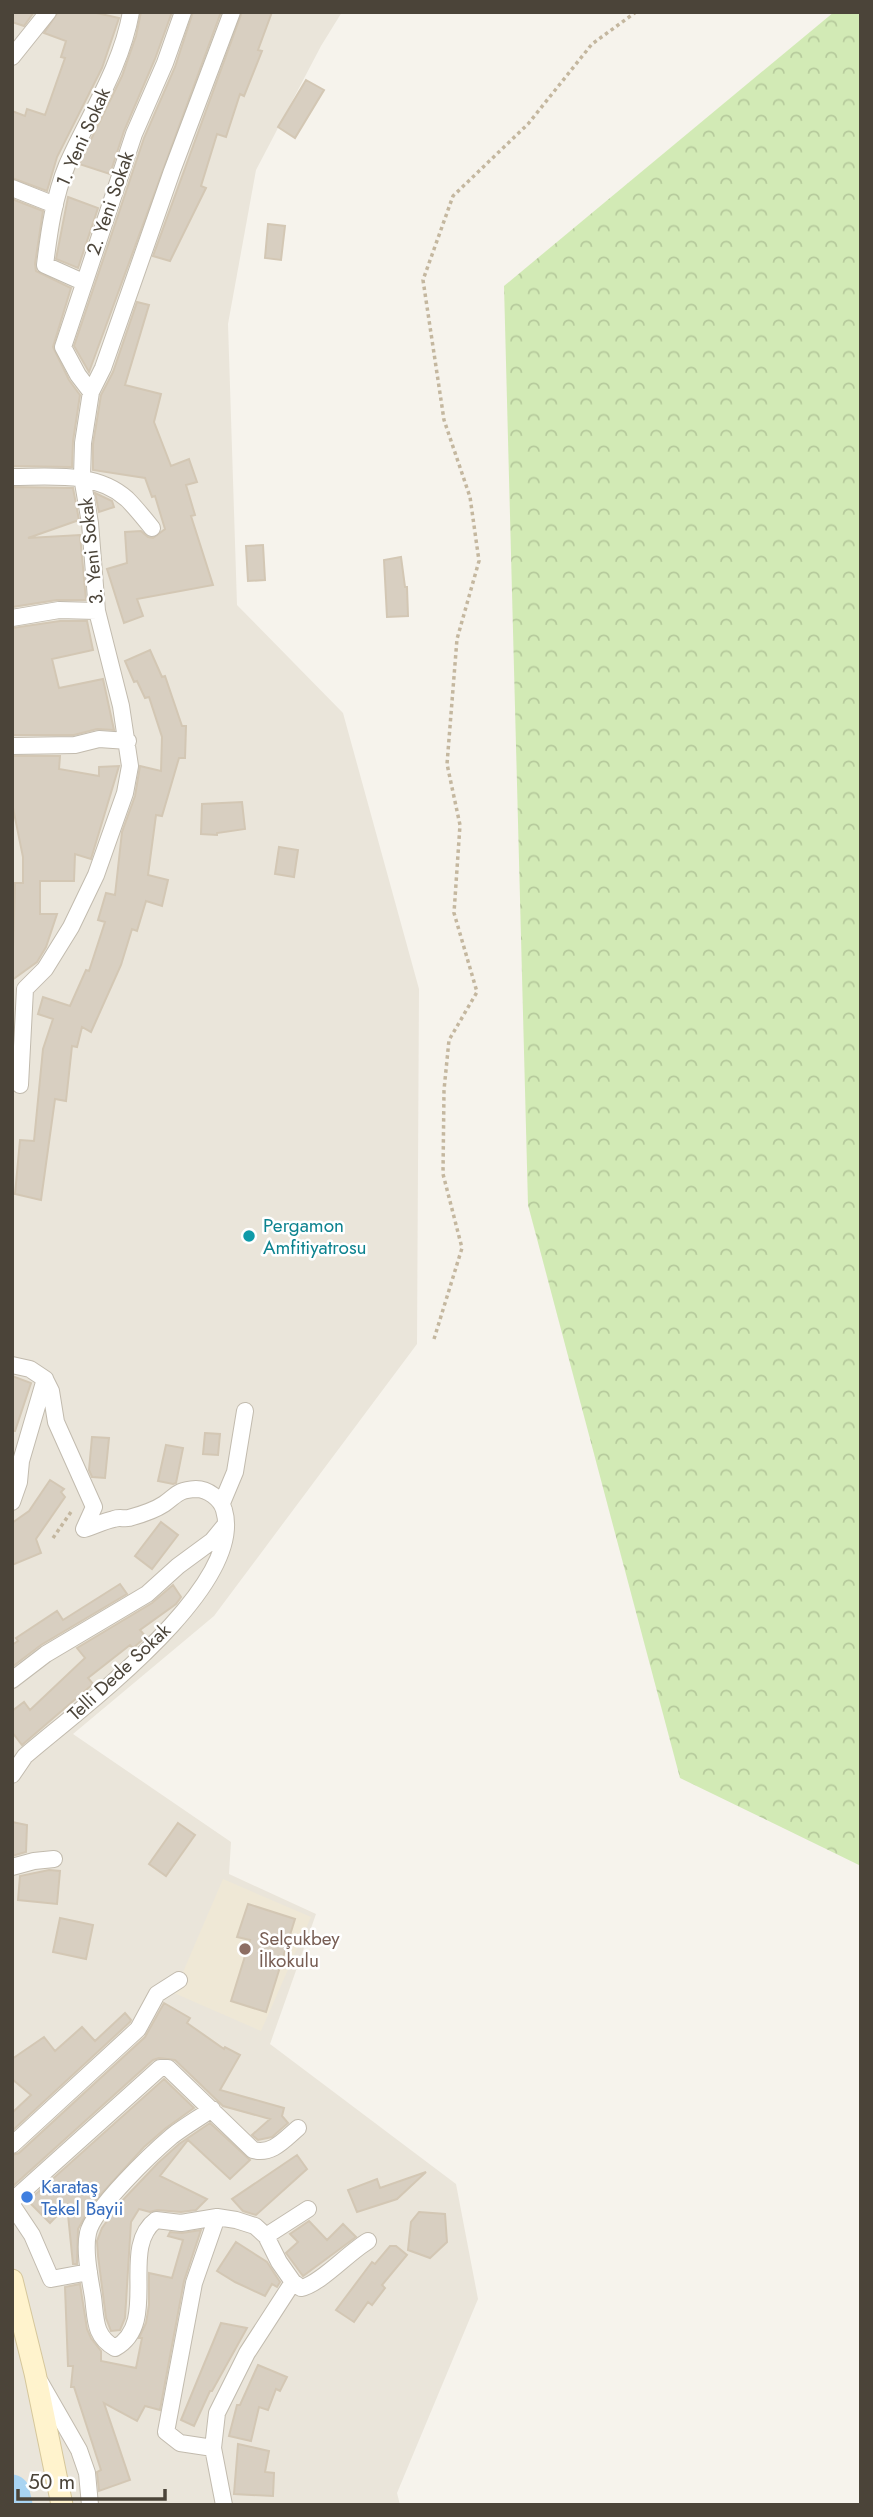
<svg xmlns="http://www.w3.org/2000/svg" width="873" height="2517" font-family="Jost,sans-serif">
<style>
.residential{fill:#eae5da}
.education{fill:#efe8d6}
.forest{fill:url(#forest-crowns)}
.lines{fill:none;stroke-linecap:round;stroke-linejoin:round}
.river{stroke:#a9d4f2;stroke-width:35}
.building{fill:#d8cfc1;stroke:#d3c7b4;stroke-width:2}
.street-casing{stroke:#c2bbae;stroke-width:18}
.secondary-casing{stroke:#d6c79b;stroke-width:23}
.path{stroke:#c4b79f;stroke-width:3.5;stroke-dasharray:3.5 3.5;stroke-linecap:butt}
.street{stroke:#fff;stroke-width:16}
.secondary{stroke:#fff3cd;stroke-width:21}
.culture-dot{fill:#0f9aa8;stroke:#fff;stroke-width:2.5}
.education-dot{fill:#8d6e63;stroke:#fff;stroke-width:2.5}
.shop-dot{fill:#3f7fe0;stroke:#fff;stroke-width:2.5}
.labels{text-anchor:middle;dominant-baseline:central;stroke-width:5;stroke-linejoin:round;paint-order:stroke}
.street-label{font-size:19px;fill:#4b4439;stroke:#fff}
.culture-label{font-size:19px;fill:#0d838f;stroke:#fff;text-anchor:start}
.education-label{font-size:19px;fill:#785e54;stroke:#fff;text-anchor:start}
.shop-label{font-size:19px;fill:#366cbe;stroke:#fff;text-anchor:start}
</style>
<defs>
<pattern id="forest-crowns" width="20" height="18" patternUnits="userSpaceOnUse" patternTransform="scale(1.75)"><rect width="20" height="18" fill="#d2eab5"/><path d="M2 6a3 3 0 1 1 6 0M12 15a3 3 0 1 1 6 0" fill="none" stroke="#b6ca9c"/></pattern>
</defs>
<rect width="100%" height="100%" fill="#f6f3ec"/>
<path class="residential" d="M 12,12 L 342,12 L 321,46 L 256,170 L 228,324 L 237,605 L 343,713 L 419,989 L 417,1344 L 214,1616 L 73,1734 L 231,1842 L 229,1874 L 316,1914 L 270,2044 L 456,2184 L 478,2299 L 397,2493 L 400,2505 L 12,2505 Z"/>
<path class="education" d="M 223,1879 L 311,1917 L 261,2031 L 174,1993 Z"/>
<path class="forest" d="M 834,12 L 861,12 L 861,1866 L 680,1778 L 528,1205 L 504,286 Z"/>
<g class="lines">
<path class="river" d="M 12,2492 L 15,2505"/>
</g>
<path class="building" d="M 12,12 L 34,12 L 24,26 L 12,22 Z
M 58,12 L 92,12 L 119,18 L 102,68 L 57,157 L 47,191 L 12,178 L 12,111 L 25,116 L 27,109 L 45,115 L 65,58 L 61,57 L 66,41 L 44,33 Z
M 141,12 L 172,12 L 155,59 L 124,131 L 110,174 L 79,164 L 122,76 L 136,36 Z
M 193,12 L 221,12 L 89,372 L 74,346 L 144,138 L 175,67 Z
M 242,12 L 272,12 L 258,50 L 262,51 L 244,96 L 240,94 L 226,137 L 217,134 L 201,186 L 206,188 L 170,261 L 153,256 Z
M 306,80 L 324,90 L 295,138 L 278,127 Z
M 68,197 L 98,208 L 78,268 L 56,259 Z
M 12,199 L 43,211 L 35,264 L 36,271 L 71,288 L 53,347 L 69,380 L 80,395 L 73,441 L 72,467 L 12,466 Z
M 268,224 L 285,226 L 281,260 L 265,258 Z
M 137,302 L 149,305 L 125,385 L 161,394 L 154,422 L 171,466 L 189,459 L 197,482 L 186,485 L 195,515 L 191,516 L 213,585 L 137,599 L 143,616 L 124,623 L 107,569 L 127,563 L 125,532 L 141,531 L 148,537 L 153,538 L 165,529 L 155,496 L 152,497 L 145,478 L 93,470 L 93,444 L 101,395 L 113,372 Z
M 12,487 L 73,488 L 79,520 L 28,538 L 80,535 L 86,600 L 57,600 L 12,607 Z
M 95,493 L 112,501 L 114,507 L 99,512 Z
M 263,545 L 265,580 L 248,581 L 246,546 Z
M 401,557 L 405,587 L 407,587 L 408,616 L 387,617 L 384,560 Z
M 60,621 L 87,621 L 93,650 L 52,659 L 59,688 L 103,679 L 114,730 L 97,729 L 74,735 L 12,735 L 12,628 Z
M 150,650 L 162,677 L 165,676 L 182,726 L 186,726 L 185,758 L 179,758 L 162,816 L 156,815 L 148,875 L 168,880 L 162,906 L 146,901 L 137,931 L 132,929 L 121,965 L 91,1032 L 82,1027 L 77,1047 L 72,1046 L 66,1101 L 55,1099 L 41,1200 L 15,1194 L 20,1140 L 34,1141 L 43,1049 L 53,1019 L 38,1014 L 43,997 L 70,1006 L 86,970 L 89,971 L 105,922 L 98,920 L 106,893 L 115,895 L 122,832 L 135,796 L 140,766 L 161,771 L 162,737 L 149,697 L 145,698 L 137,681 L 134,682 L 125,661 Z
M 12,756 L 60,756 L 59,769 L 99,776 L 99,767 L 119,766 L 91,859 L 75,854 L 74,881 L 40,881 L 40,914 L 57,914 L 46,947 L 37,962 L 12,980 L 15,883 L 23,883 L 23,857 L 12,803 Z
M 242,802 L 245,829 L 217,833 L 217,835 L 201,834 L 202,804 Z
M 279,847 L 298,850 L 294,877 L 275,874 Z
M 12,1376 L 31,1383 L 15,1431 L 12,1431 Z
M 205,1433 L 220,1434 L 218,1455 L 203,1454 Z
M 92,1437 L 109,1438 L 105,1478 L 92,1477 L 89,1470 Z
M 166,1445 L 183,1448 L 176,1483 L 173,1484 L 158,1481 Z
M 50,1480 L 64,1489 L 61,1492 L 65,1497 L 36,1539 L 41,1553 L 12,1565 L 12,1523 L 29,1511 Z
M 161,1522 L 178,1535 L 152,1569 L 135,1556 Z
M 120,1584 L 127,1594 L 41,1645 L 12,1667 L 12,1645 L 18,1641 L 16,1638 L 57,1611 L 63,1620 Z
M 173,1585 L 181,1597 L 176,1604 L 140,1630 L 146,1637 L 133,1648 L 130,1645 L 88,1678 L 93,1684 L 22,1745 L 12,1732 L 12,1711 L 24,1702 L 30,1710 L 85,1658 L 77,1648 L 152,1603 Z
M 12,1822 L 27,1825 L 26,1852 L 12,1856 Z
M 178,1823 L 195,1835 L 166,1876 L 149,1864 Z
M 49,1870 L 60,1871 L 57,1904 L 18,1900 L 20,1876 Z
M 248,1904 L 295,1919 L 266,2012 L 231,2001 L 250,1940 L 237,1937 Z
M 60,1918 L 93,1925 L 86,1959 L 53,1952 Z
M 164,2003 L 190,2018 L 187,2023 L 224,2049 L 225,2047 L 240,2055 L 220,2090 L 284,2108 L 282,2116 L 288,2123 L 272,2137 L 258,2140 L 252,2135 L 270,2119 L 223,2106 L 175,2060 L 159,2058 L 153,2060 L 13,2186 L 12,2155 L 19,2153 L 145,2037 Z
M 125,2013 L 131,2020 L 130,2022 L 12,2131 L 12,2113 L 31,2095 L 12,2079 L 12,2059 L 44,2037 L 55,2051 L 82,2027 L 95,2041 Z
M 164,2079 L 194,2108 L 166,2128 L 144,2147 L 92,2204 L 78,2229 L 77,2264 L 73,2264 L 67,2205 L 50,2223 L 28,2201 Z
M 210,2123 L 250,2160 L 230,2179 L 188,2140 L 160,2176 L 207,2199 L 196,2210 L 181,2212 L 157,2210 L 150,2212 L 139,2209 L 131,2222 L 125,2318 L 120,2330 L 111,2331 L 106,2318 L 98,2256 L 97,2241 L 102,2228 L 120,2203 L 158,2163 L 179,2144 Z
M 297,2155 L 307,2169 L 256,2215 L 243,2211 L 232,2199 Z
M 426,2172 L 397,2199 L 357,2212 L 348,2190 L 377,2179 L 380,2188 Z
M 419,2212 L 445,2214 L 447,2242 L 430,2258 L 408,2250 L 411,2222 Z
M 309,2221 L 327,2240 L 343,2224 L 356,2237 L 303,2276 L 286,2253 L 298,2242 L 290,2234 Z
M 201,2230 L 184,2281 L 160,2410 L 145,2406 L 137,2421 L 104,2403 L 130,2480 L 99,2491 L 97,2472 L 101,2470 L 74,2387 L 71,2387 L 73,2366 L 68,2366 L 65,2287 L 80,2284 L 87,2329 L 91,2338 L 101,2351 L 101,2361 L 136,2368 L 142,2338 L 139,2338 L 146,2323 L 149,2305 L 149,2273 L 172,2278 L 183,2240 L 168,2236 L 170,2232 L 182,2233 Z
M 236,2242 L 267,2262 L 280,2282 L 277,2287 L 272,2284 L 265,2296 L 235,2282 L 217,2271 Z
M 390,2246 L 396,2246 L 407,2255 L 382,2285 L 385,2288 L 372,2305 L 368,2302 L 354,2322 L 336,2310 L 372,2262 L 375,2264 Z
M 221,2323 L 247,2328 L 212,2391 L 210,2391 L 194,2426 L 181,2420 Z
M 258,2365 L 287,2377 L 280,2391 L 276,2389 L 268,2410 L 259,2407 L 251,2441 L 229,2436 L 237,2405 L 240,2405 Z
M 238,2444 L 269,2451 L 265,2472 L 274,2473 L 273,2496 L 234,2494 Z"/>
<g class="lines">
<defs>
<path id="street" d="M 12,57 L 48,12
M 12,188 L 55,205
M 83,282 L 45,265 C 49,232 54,197 67,165 C 89,115 121,68 131,12
M 91,392 L 78,375 L 63,347 L 134,134 L 165,63 L 183,12
M 12,477 C 51,477 96,471 127,499 C 136,508 144,518 152,528
M 12,618 L 59,610 L 97,611
M 12,746 L 75,745 L 99,739 L 128,741
M 20,1085 L 25,989 L 45,969 L 71,927 L 96,875 L 125,793 L 130,766 L 121,706 L 97,611 L 90,523 L 82,477 L 83,443 L 91,392 L 103,368 L 172,171 L 232,12
M 12,1365 L 30,1369 L 45,1379 L 21,1461 L 12,1469
M 12,1502 L 19,1482 L 21,1461
M 222,1503 L 235,1472 L 245,1411
M 12,1680 L 46,1654 L 147,1594 L 178,1566 L 212,1541 L 226,1524
M 12,1775 L 25,1756 C 78,1710 247,1587 224,1510 C 221,1499 208,1489 196,1489 C 177,1490 177,1495 164,1504 C 155,1510 140,1515 129,1518 C 124,1519 119,1517 114,1519 C 104,1521 94,1526 84,1529 L 94,1507 L 56,1422 L 51,1391 L 45,1379
M 12,1867 L 34,1861 L 54,1859
M 212,2109 C 199,2118 185,2126 172,2136 C 152,2153 93,2209 88,2233 C 84,2251 90,2279 93,2297 C 96,2320 94,2336 115,2348 C 161,2323 118,2248 156,2220 L 181,2223 L 217,2217 L 236,2220 L 255,2226 L 266,2236 L 279,2262 L 293,2282 L 247,2353 L 217,2413 L 213,2448 L 224,2505
M 12,2145 L 138,2029 L 157,1994 L 179,1980
M 12,2201 L 160,2068 L 168,2068 L 253,2150 C 272,2155 284,2140 298,2128
M 12,2205 L 32,2235 L 51,2279 L 89,2272
M 266,2236 L 308,2209
M 293,2282 L 301,2288 C 319,2285 349,2252 368,2241
M 40,2382 L 79,2450 L 87,2473 L 90,2505
M 213,2448 L 180,2443 L 166,2432 L 194,2283 L 217,2217"/>
<path id="secondary" d="M 12,2280 L 35,2373 L 62,2505"/>
</defs>
<use href="#street" class="street-casing"/>
<use href="#secondary" class="secondary-casing"/>
<path class="path" d="M 434,1339 L 462,1248 L 443,1174 L 444,1090 L 449,1040 L 477,992 L 454,913 L 460,825 L 447,764 L 457,639 L 479,561 L 470,497 L 444,420 L 423,280 L 453,196 L 528,124 L 592,44 L 636,12
M 53,1538 L 71,1512"/>
<use href="#street" class="street"/>
<use href="#secondary" class="secondary"/>
</g>
<circle class="culture-dot" cx="249" cy="1236" r="7"/>
<circle class="education-dot" cx="245" cy="1949" r="7"/>
<circle class="shop-dot" cx="27" cy="2197" r="7"/>
<g class="labels">
<g class="street-label">
<text transform="translate(83 137) rotate(-66)">1. Yeni Sokak</text>
<text transform="translate(110 203) rotate(-71)">2. Yeni Sokak</text>
<text transform="translate(91 551) rotate(-96)">3. Yeni Sokak</text>
<text transform="translate(119 1672) rotate(-43)">Telli Dede Sokak</text>
</g>
<g class="culture-label">
<text x="263" y="1225">Pergamon<tspan x="263" dy="22">Amfitiyatrosu</tspan></text>
</g>
<g class="education-label">
<text x="259" y="1938">Selçukbey<tspan x="259" dy="22">İlkokulu</tspan></text>
</g>
<g class="shop-label">
<text x="41" y="2186">Karataş<tspan x="41" dy="22">Tekel Bayii</tspan></text>
</g>
</g>
<rect width="873" height="2517" fill="none" stroke="#4b4439" stroke-width="28"/>
<path d="M18 2489v10h147v-10" fill="none" stroke="#4b4439" stroke-width="3.5"/>
<text x="28" y="2489" font-size="21" fill="#4b4439" stroke="#ffffff" stroke-width="5" paint-order="stroke">50 m</text>
</svg>
